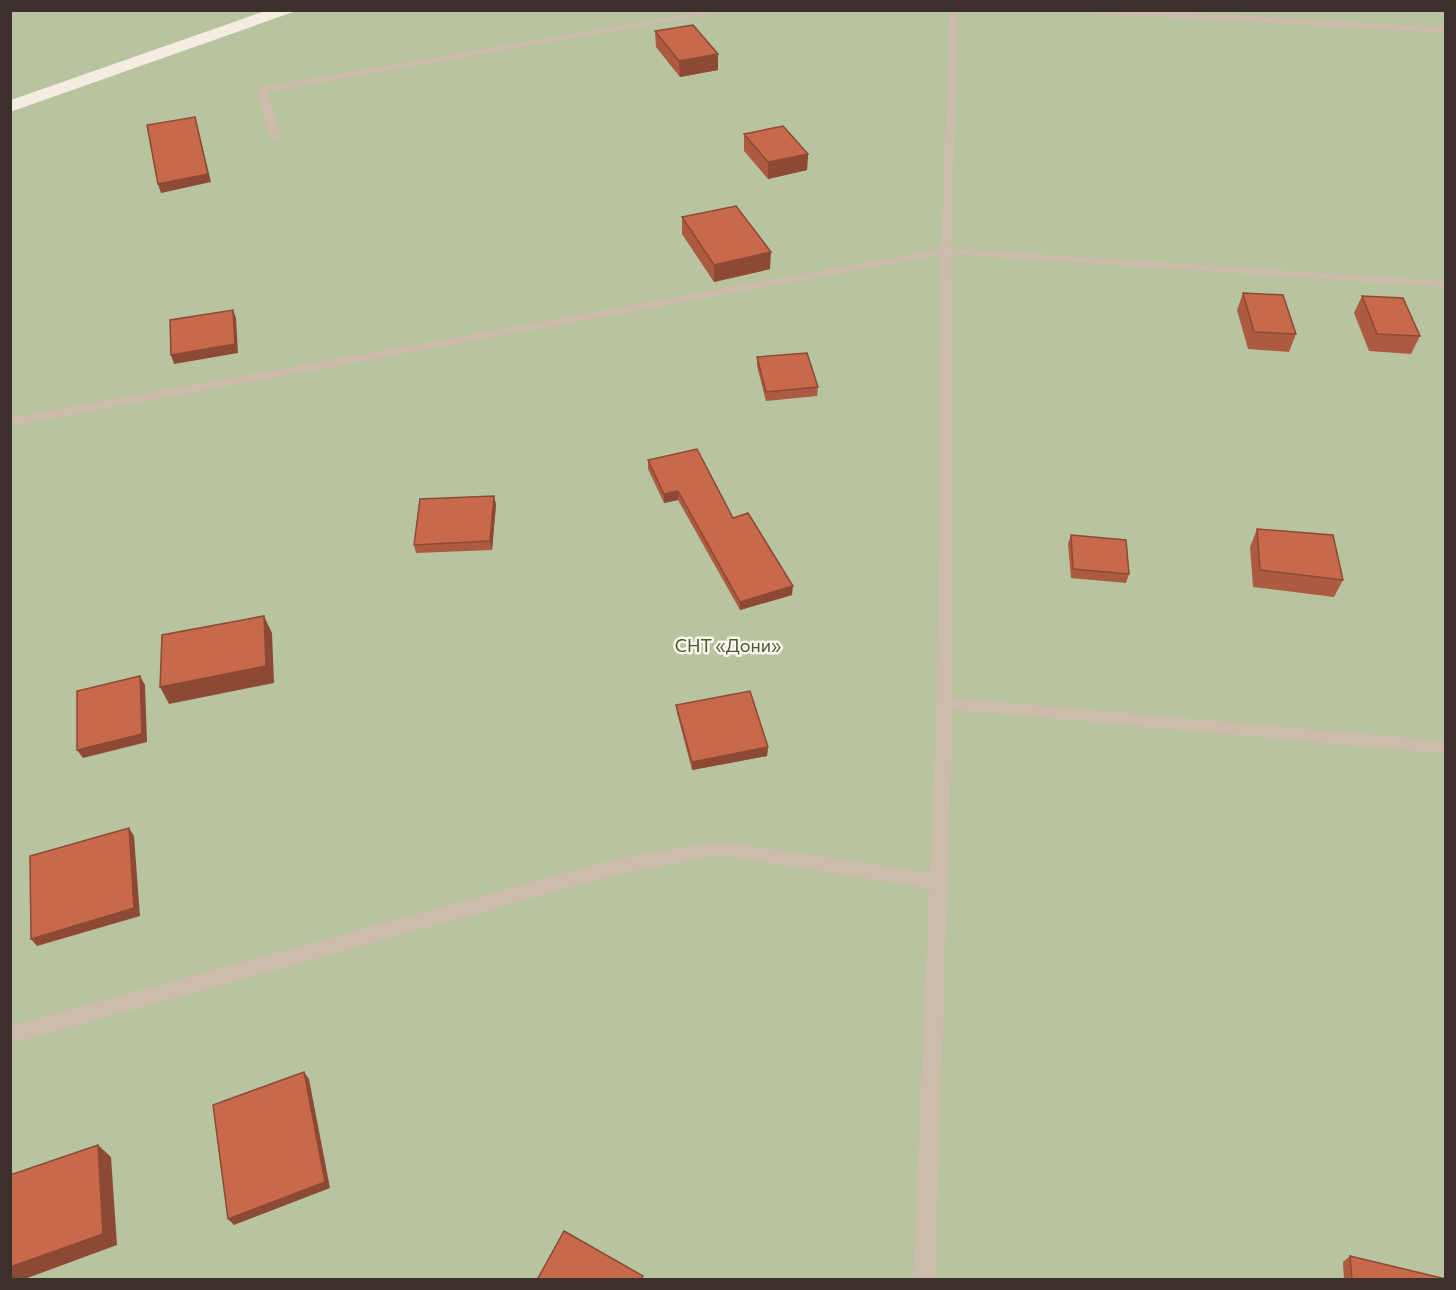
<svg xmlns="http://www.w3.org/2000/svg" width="1456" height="1290" font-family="Commissioner,sans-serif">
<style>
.green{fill:#b8c4a0}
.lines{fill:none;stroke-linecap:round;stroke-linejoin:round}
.lane{fill:#cdbbac;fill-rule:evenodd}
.street{fill:#cdbbac;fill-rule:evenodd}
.wall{fill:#ac5a40}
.shaded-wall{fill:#8c4a34}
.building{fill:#c8694b;stroke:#8c4a34;stroke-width:1.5}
.labels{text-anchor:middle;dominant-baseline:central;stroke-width:5;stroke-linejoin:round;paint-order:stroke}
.park-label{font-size:18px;fill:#4a5a2e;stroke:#fbf5ee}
</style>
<rect width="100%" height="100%" fill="#f4ebe1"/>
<path class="green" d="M 11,10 L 265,10 L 265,11 L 11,100 Z
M 296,11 L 1445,11 L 1445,1279 L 11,1279 L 10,112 Z"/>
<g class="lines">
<path class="lane" d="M 711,10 L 733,10 L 267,92 L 281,139 L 276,142 L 271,139 L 257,90 L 262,87 Z
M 1081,10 L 1140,10 L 1446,27 L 1446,33 L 1085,13 Z
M 946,248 L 1446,281 L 1446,287 L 946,254 L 10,426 L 10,418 Z
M 945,697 L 1446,741 L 1446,754 L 945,709 L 939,707 L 937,703 L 939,699 Z
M 720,841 L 939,874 L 945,877 L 948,882 L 945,887 L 939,890 L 720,855 L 616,875 L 10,1044 L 10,1026 L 616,859 Z"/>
<path class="street" d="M 950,10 L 958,10 L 951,251 L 953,703 L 935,1280 L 913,1280 L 937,703 L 941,251 Z"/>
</g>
<path class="wall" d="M 655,31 L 718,54 L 718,70 L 680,77 L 656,47 Z
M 744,134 L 808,154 L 807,170 L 768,179 L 744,151 Z
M 682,217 L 770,269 L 714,282 L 682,234 Z
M 1243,293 L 1296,334 L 1289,352 L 1248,349 L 1237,310 Z
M 1362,296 L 1420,336 L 1411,354 L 1369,351 L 1354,313 Z
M 757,357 L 818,387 L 817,396 L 766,401 L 757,366 Z
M 648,460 L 733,518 L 792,595 L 740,610 L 678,500 L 664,503 L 648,469 Z
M 494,496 L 496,505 L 492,550 L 416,553 L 414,545 Z
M 1257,529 L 1343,580 L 1334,597 L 1253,587 L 1250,547 Z
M 1071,535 L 1129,574 L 1126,583 L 1071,578 L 1068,544 Z
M 676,705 L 768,747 L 767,756 L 692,770 L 677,713 Z
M 1350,1256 L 1446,1280 L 1344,1280 L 1343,1262 Z"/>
<path class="shaded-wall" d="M 718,54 L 718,70 L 680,77 L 679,61 Z
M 195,117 L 211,182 L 161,193 L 158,184 Z
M 808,154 L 807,170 L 768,179 L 768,162 Z
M 771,252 L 770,269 L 714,282 L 714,265 Z
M 233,310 L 236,318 L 238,353 L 174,364 L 171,355 Z
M 678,491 L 678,500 L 664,503 L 664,494 Z
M 494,496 L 496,505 L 492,550 L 490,541 Z
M 793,586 L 792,595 L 740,610 L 740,602 Z
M 264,616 L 272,633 L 274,683 L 169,704 L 160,687 Z
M 140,676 L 145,685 L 147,742 L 83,758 L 77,750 Z
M 768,747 L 767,756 L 692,770 L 692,762 Z
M 129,828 L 134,836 L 140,916 L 37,946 L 31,939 Z
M 304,1072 L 309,1079 L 330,1188 L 234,1225 L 228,1219 Z
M 98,1145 L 111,1157 L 117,1245 L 22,1280 L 10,1280 L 10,1267 Z"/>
<path class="building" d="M 693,25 L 718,54 L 679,61 L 655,31 Z
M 195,117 L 208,174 L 158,184 L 147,125 Z
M 783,126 L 808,154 L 768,162 L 744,134 Z
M 736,206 L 771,252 L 714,265 L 682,217 Z
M 1243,293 L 1283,295 L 1296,334 L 1254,332 Z
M 1362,296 L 1403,298 L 1420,336 L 1377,334 Z
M 233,310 L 235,344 L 171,355 L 170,320 Z
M 807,353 L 818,387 L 766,392 L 757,357 Z
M 697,449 L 733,518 L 748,513 L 793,586 L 740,602 L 678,491 L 664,494 L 648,460 Z
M 494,496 L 490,541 L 414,545 L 420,499 Z
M 1257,529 L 1333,535 L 1343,580 L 1260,570 Z
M 1071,535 L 1126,540 L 1129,574 L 1073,569 Z
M 264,616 L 266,666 L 160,687 L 162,635 Z
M 140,676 L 142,734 L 77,750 L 77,691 Z
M 750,691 L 768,747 L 692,762 L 676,705 Z
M 129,828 L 134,908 L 31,939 L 30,856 Z
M 304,1072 L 325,1182 L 228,1219 L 213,1105 Z
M 98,1145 L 103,1234 L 10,1267 L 10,1175 Z
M 564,1231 L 643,1276 L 641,1280 L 537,1280 Z
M 1350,1256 L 1446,1279 L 1446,1280 L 1352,1280 Z"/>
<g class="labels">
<g class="park-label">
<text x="728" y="645">СНТ «Дони»</text>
</g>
</g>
<rect width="1456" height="1290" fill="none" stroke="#3b302b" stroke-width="24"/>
</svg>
